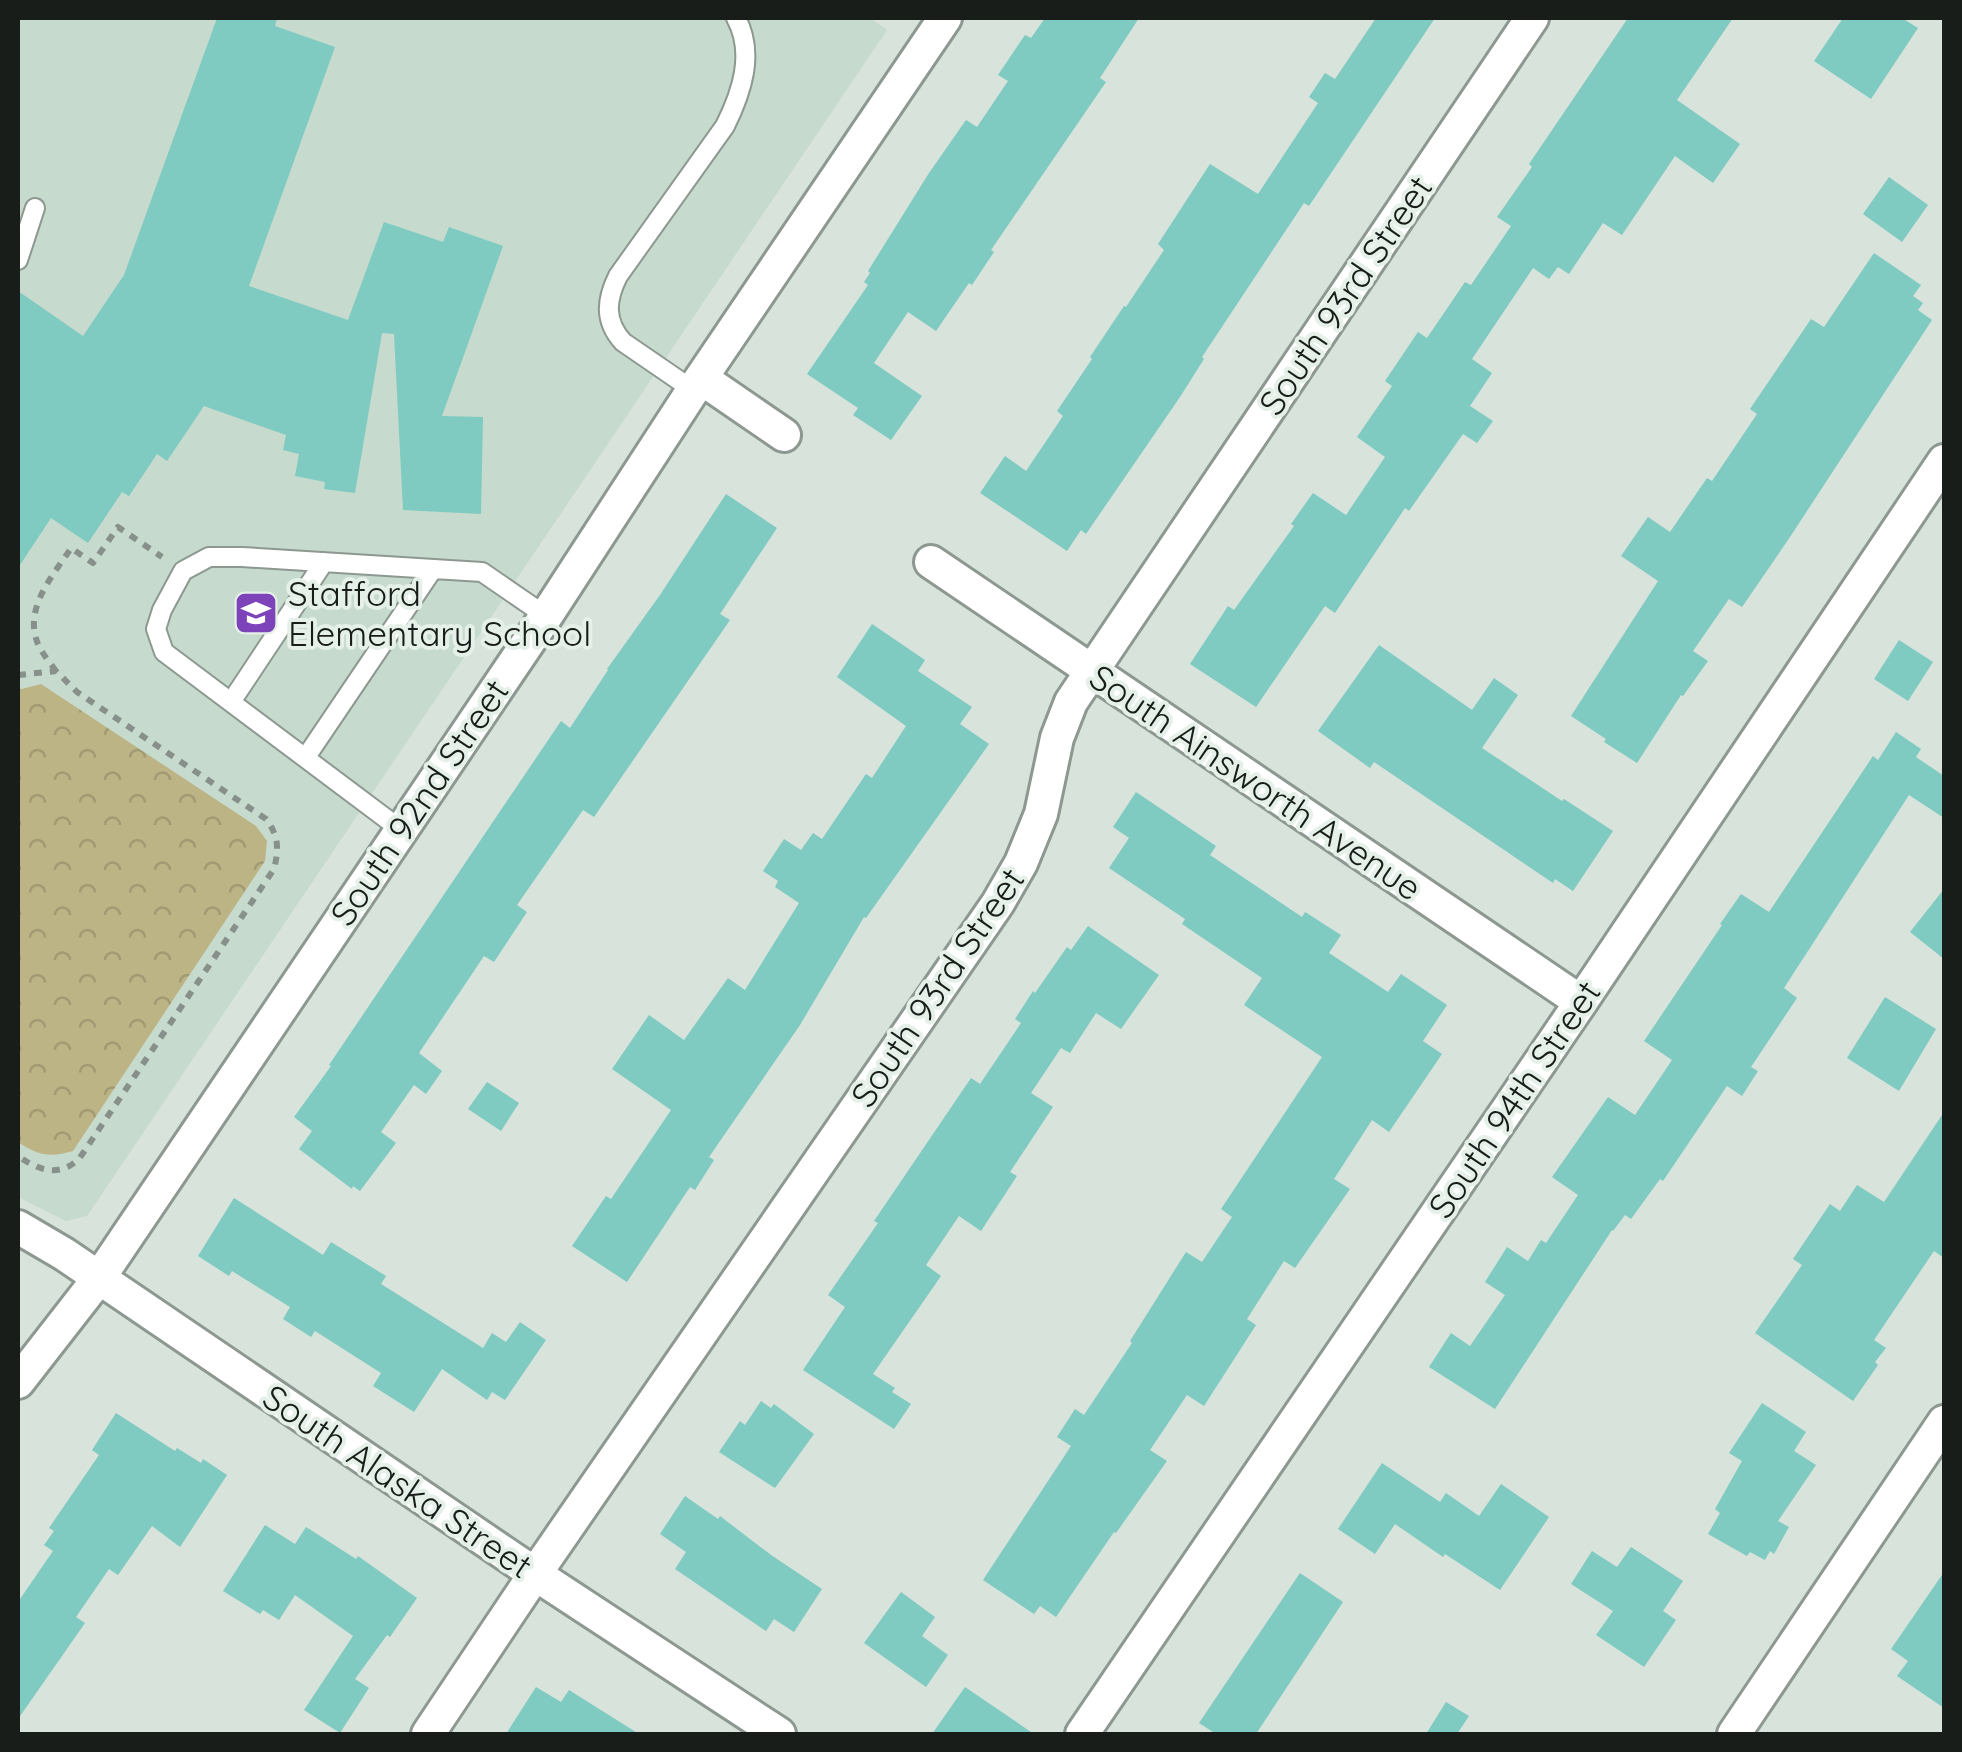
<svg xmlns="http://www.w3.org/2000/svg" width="1962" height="1752" font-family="Quicksand,sans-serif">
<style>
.built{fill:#c6dacd}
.park{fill:url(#park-crowns)}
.building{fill:#7fcac1}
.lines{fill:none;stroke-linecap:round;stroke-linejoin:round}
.service-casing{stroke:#8c9890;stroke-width:22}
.minor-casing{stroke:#8c9890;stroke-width:38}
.path{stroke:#87908a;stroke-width:6;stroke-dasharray:8 8;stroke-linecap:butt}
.service{stroke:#fff;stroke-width:18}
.minor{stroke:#fff;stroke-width:32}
.labels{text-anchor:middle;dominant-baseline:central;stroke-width:8;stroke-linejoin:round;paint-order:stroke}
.street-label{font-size:35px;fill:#181d1a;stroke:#e4f0e8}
.poi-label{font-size:35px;fill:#181d1a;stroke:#e4f0e8;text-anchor:start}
</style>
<defs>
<pattern id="park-crowns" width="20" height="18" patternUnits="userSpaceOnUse" patternTransform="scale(2.5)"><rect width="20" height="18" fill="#bcb485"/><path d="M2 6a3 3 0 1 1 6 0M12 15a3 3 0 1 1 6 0" fill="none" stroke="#a19a72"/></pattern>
</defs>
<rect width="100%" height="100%" fill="#d7e3db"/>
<path class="built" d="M 18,18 L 870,18 L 887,30 L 87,1216 L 66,1221 L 18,1197 Z"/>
<path class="park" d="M 41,684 L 256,826 L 267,841 L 265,861 L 73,1151 C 50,1158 37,1155 18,1142 L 18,690 Z"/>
<path class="building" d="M 217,18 L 277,18 L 275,26 L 335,47 L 249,286 L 348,320 L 384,222 L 443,242 L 449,227 L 503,246 L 442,416 L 483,417 L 481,514 L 403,510 L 394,334 L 382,333 L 355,493 L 324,489 L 325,482 L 295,476 L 299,454 L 283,450 L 286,435 L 204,406 L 167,461 L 157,454 L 129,496 L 122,492 L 88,543 L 51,518 L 18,568 L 18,291 L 83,336 L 124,275 Z
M 1045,18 L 1139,18 L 1100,78 L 1106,82 L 991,250 L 994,252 L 972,285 L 969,283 L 936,331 L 908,312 L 874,363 L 922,396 L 891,440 L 853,415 L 858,408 L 807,374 L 868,285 L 864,282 L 870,273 L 868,271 L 929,173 L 966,120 L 977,127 L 1008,81 L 998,75 L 1025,35 L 1031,38 Z
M 1376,18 L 1435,18 L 1309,206 L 1304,203 L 1202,357 L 1204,359 L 1180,397 L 1086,534 L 1081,530 L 1067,551 L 980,493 L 1005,456 L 1026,471 L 1063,416 L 1057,411 L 1092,359 L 1090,357 L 1124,306 L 1126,307 L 1164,250 L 1158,244 L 1210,164 L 1258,194 L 1318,103 L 1309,97 L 1325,73 L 1335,79 Z
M 1628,18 L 1733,18 L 1677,100 L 1740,144 L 1713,183 L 1675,156 L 1622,235 L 1603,223 L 1569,274 L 1558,267 L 1549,279 L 1533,268 L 1472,359 L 1492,373 L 1470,406 L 1493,421 L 1477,443 L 1463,434 L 1409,511 L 1405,508 L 1335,613 L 1325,606 L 1256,707 L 1190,664 L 1228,606 L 1234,610 L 1294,526 L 1291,524 L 1313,493 L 1346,515 L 1385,457 L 1357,437 L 1392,386 L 1385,381 L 1418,332 L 1427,338 L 1465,282 L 1471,285 L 1511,226 L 1497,217 L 1532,167 L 1529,164 Z
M 1843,18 L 1902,18 L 1918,28 L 1871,99 L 1814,61 Z
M 1889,177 L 1928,205 L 1902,242 L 1863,214 Z
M 1874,253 L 1921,285 L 1913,296 L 1923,303 L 1918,310 L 1932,320 L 1788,540 L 1742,607 L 1729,599 L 1693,651 L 1708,661 L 1683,696 L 1681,695 L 1637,763 L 1604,742 L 1606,739 L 1571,716 L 1658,581 L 1621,556 L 1648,517 L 1670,532 L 1707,478 L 1712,481 L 1757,414 L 1750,409 L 1811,319 L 1824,327 Z
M 726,494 L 777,528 L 720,614 L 730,620 L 594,817 L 583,810 L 517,905 L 527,912 L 494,962 L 484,956 L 419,1053 L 442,1071 L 426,1094 L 414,1085 L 381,1132 L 396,1143 L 360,1191 L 353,1186 L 352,1189 L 299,1149 L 312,1131 L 294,1117 L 331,1066 L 329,1065 L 561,721 L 570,728 L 608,670 L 607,669 L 660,595 Z
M 872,624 L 925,660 L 918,671 L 972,707 L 960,724 L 989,744 L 866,918 L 864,917 L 800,1025 L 709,1157 L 714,1160 L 695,1190 L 690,1187 L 627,1282 L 572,1246 L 606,1196 L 611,1199 L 671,1110 L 612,1069 L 649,1015 L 684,1040 L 728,978 L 745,990 L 799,903 L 775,887 L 778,881 L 763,871 L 784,839 L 801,850 L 813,833 L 822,839 L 866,774 L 872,778 L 906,726 L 837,677 Z
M 1899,640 L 1933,662 L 1908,701 L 1874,679 Z
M 1379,645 L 1472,710 L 1494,678 L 1518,695 L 1482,748 L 1562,801 L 1564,799 L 1613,831 L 1573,891 L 1555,879 L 1553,883 L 1374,762 L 1370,768 L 1318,731 Z
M 1896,732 L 1921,749 L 1916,757 L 1944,776 L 1944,818 L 1909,795 L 1784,988 L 1797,998 L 1751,1067 L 1758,1071 L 1742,1096 L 1727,1086 L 1663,1181 L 1660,1179 L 1631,1219 L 1625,1215 L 1613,1231 L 1612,1230 L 1495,1409 L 1429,1367 L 1451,1333 L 1470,1346 L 1505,1295 L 1485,1282 L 1507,1247 L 1528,1261 L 1541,1240 L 1546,1243 L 1578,1195 L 1552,1177 L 1608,1097 L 1635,1115 L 1672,1060 L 1644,1041 L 1722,925 L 1720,924 L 1741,894 L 1769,912 L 1873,756 L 1878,760 Z
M 1136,792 L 1216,846 L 1210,855 L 1302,917 L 1305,912 L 1341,935 L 1329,953 L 1388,992 L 1401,974 L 1447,1005 L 1423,1041 L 1442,1054 L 1389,1132 L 1372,1120 L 1334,1179 L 1350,1189 L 1295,1268 L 1284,1261 L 1247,1319 L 1256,1325 L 1204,1406 L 1187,1395 L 1150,1450 L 1167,1461 L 1116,1533 L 1114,1532 L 1056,1617 L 1040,1606 L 1034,1614 L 983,1580 L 1071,1446 L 1057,1437 L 1075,1409 L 1084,1415 L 1132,1343 L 1130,1341 L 1186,1252 L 1202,1262 L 1232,1217 L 1221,1209 L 1322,1057 L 1244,1005 L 1262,978 L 1182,924 L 1185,919 L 1109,868 L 1129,838 L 1113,827 Z
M 1944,889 L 1944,959 L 1910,932 Z
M 1088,926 L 1159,975 L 1121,1029 L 1096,1013 L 1070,1053 L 1061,1048 L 1031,1093 L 1053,1107 L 1010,1172 L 1017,1176 L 981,1231 L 959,1216 L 926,1265 L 941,1276 L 873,1374 L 895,1388 L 892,1392 L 911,1404 L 894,1429 L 803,1370 L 845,1307 L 828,1295 L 878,1223 L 874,1221 L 971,1078 L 980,1084 L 1021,1023 L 1015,1019 L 1033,991 L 1035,993 L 1067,947 L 1071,950 Z
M 1885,997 L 1936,1029 L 1899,1091 L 1847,1058 Z
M 487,1082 L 519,1103 L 501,1131 L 468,1109 Z
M 1944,1112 L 1944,1258 L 1934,1251 L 1874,1340 L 1886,1348 L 1875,1362 L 1878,1365 L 1853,1401 L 1755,1333 L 1802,1265 L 1793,1259 L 1830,1204 L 1840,1211 L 1857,1185 L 1884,1202 Z
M 234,1198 L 323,1255 L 331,1242 L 386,1276 L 381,1284 L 483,1348 L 492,1333 L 506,1342 L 520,1322 L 546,1340 L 505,1400 L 492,1392 L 487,1400 L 442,1369 L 414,1412 L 373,1386 L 381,1373 L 315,1331 L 311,1337 L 283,1319 L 290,1307 L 232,1271 L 229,1276 L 198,1256 Z
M 761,1401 L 771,1408 L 774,1404 L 814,1434 L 775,1488 L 719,1452 L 740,1421 L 745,1425 Z
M 1762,1403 L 1806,1432 L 1794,1451 L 1816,1465 L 1778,1521 L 1789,1527 L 1774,1554 L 1770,1551 L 1765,1560 L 1750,1552 L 1747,1556 L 1708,1534 L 1720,1513 L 1715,1509 L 1742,1461 L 1729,1453 Z
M 116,1413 L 175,1451 L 177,1448 L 201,1463 L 203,1459 L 227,1475 L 180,1547 L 152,1526 L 118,1575 L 109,1569 L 76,1617 L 85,1623 L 18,1719 L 18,1602 L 53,1551 L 44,1545 L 54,1531 L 49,1528 L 99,1455 L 92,1450 Z
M 1382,1463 L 1440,1502 L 1446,1493 L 1479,1516 L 1501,1484 L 1549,1517 L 1500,1590 L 1445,1554 L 1443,1557 L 1395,1524 L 1375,1554 L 1338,1529 Z
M 685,1496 L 718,1519 L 720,1516 L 771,1555 L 822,1589 L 794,1632 L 774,1619 L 766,1631 L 675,1569 L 686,1552 L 660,1534 Z
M 265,1525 L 295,1544 L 306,1527 L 356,1559 L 358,1556 L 417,1598 L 390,1637 L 387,1635 L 355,1679 L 369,1688 L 340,1733 L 304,1710 L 353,1636 L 295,1595 L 279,1620 L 263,1610 L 260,1614 L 223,1591 Z
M 1631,1547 L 1683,1581 L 1663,1611 L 1676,1620 L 1644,1667 L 1596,1635 L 1613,1611 L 1571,1584 L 1592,1551 L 1617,1567 Z
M 1944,1572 L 1944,1708 L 1897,1676 L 1908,1661 L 1891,1649 Z
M 1300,1573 L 1343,1602 L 1256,1734 L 1216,1734 L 1199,1723 Z
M 901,1592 L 935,1617 L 922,1636 L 948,1655 L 926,1687 L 864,1643 Z
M 536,1687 L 561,1702 L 569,1690 L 639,1734 L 506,1734 Z
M 965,1687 L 1034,1734 L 932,1734 Z
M 1446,1702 L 1469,1716 L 1457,1734 L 1426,1734 Z"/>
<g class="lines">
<defs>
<path id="service" d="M 18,260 L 35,208
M 693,390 L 623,342 C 604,321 606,300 618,276 L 725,126 C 742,92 755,53 736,18
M 231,702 L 324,562
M 306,757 L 433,569
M 400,829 L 164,652 L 156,629 L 162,610 L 183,571 L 209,557 L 242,557 L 482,572 L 546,616"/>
<path id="minor" d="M 701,378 L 784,435
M 931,562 L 1581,1002
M 18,1227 L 64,1254 L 535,1574 L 779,1734
M 18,1382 L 99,1278 L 546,616 L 693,390 L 945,18
M 428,1734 L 535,1574 L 998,903 L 1021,863 L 1041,814 L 1057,738 L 1071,702 L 1532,18
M 1082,1734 L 1581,1002 L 1944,461
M 1734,1734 L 1944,1422"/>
</defs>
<use href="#service" class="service-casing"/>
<use href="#minor" class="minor-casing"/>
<path class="path" d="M 56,671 C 50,663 42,653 38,644 C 23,608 53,576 71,548 L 93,563 L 118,527 L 162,557
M 18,675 L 56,671 L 77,692 L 266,819 C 279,836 279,849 274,869 L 79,1159 C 58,1178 38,1170 18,1156"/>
<use href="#service" class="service"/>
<use href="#minor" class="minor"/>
</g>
<defs>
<symbol id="school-square" viewBox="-11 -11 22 22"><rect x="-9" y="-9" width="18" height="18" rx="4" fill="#7d44ba" stroke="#e4f0e8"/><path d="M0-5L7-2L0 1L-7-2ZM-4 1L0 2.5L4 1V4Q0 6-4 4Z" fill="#fff"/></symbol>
</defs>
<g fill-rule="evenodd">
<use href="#school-square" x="231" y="588" width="50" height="50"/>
</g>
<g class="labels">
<g class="street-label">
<text transform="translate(1345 295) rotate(-56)">South 93rd Street</text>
<text transform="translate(1256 782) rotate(34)">South Ainsworth Avenue</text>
<text transform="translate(419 802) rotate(-56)">South 92nd Street</text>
<text transform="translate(937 987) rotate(-56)">South 93rd Street</text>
<text transform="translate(1514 1099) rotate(-56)">South 94th Street</text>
<text transform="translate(398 1481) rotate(34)">South Alaska Street</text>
</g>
<g class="poi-label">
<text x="288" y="593">Stafford<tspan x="288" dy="40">Elementary School</tspan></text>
</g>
</g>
<rect width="1962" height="1752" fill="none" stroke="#181d1a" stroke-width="40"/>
</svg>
